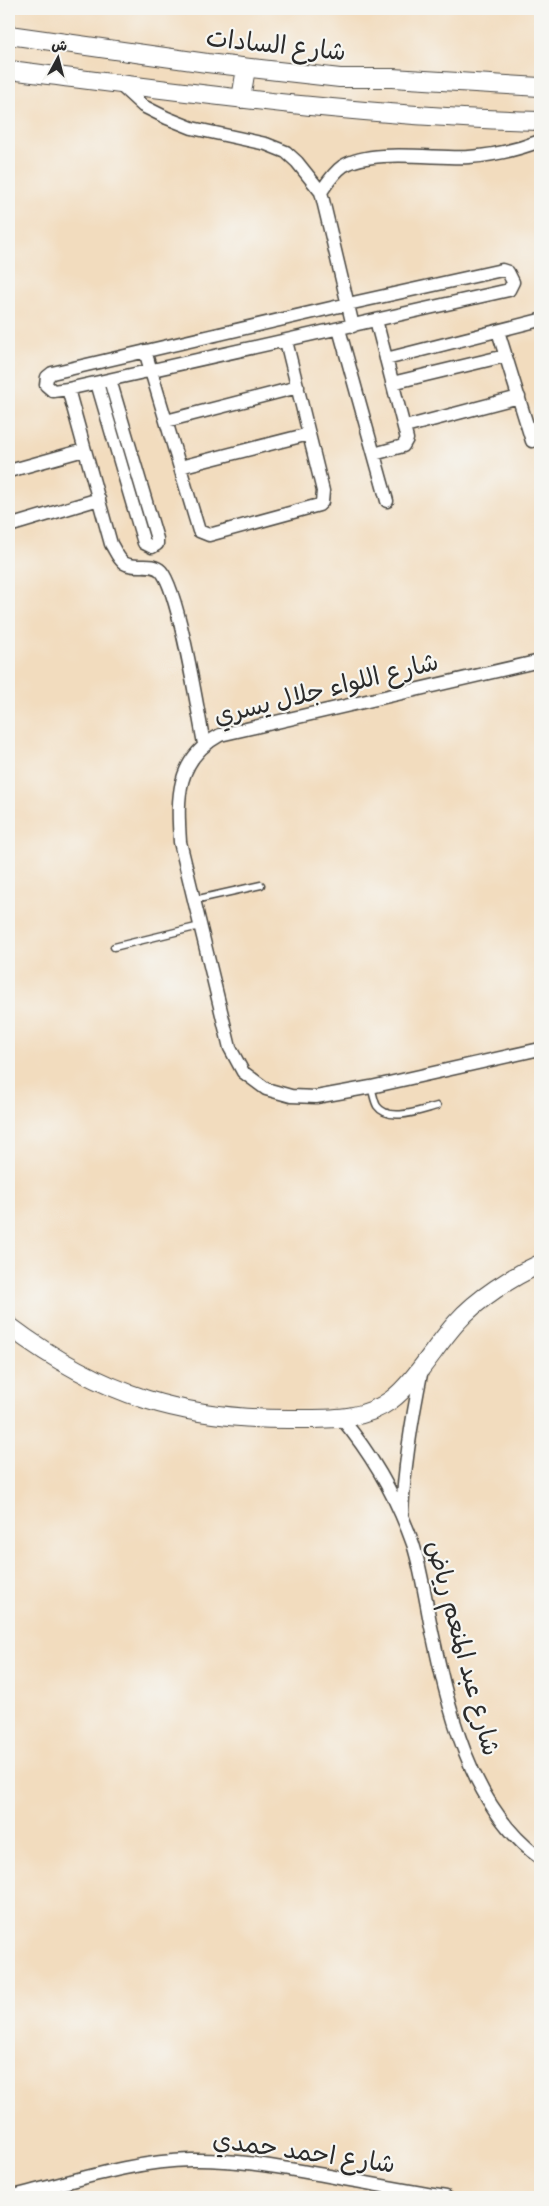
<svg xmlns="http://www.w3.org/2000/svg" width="549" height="2206" font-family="Caveat,'Playpen Sans Arabic',sans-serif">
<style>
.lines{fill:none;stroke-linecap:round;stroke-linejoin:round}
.lane-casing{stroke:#494641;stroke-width:9}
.street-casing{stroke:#494641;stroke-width:15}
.secondary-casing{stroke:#494641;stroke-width:20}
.lane{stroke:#fff;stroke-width:6}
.street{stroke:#fff;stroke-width:12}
.secondary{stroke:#fff;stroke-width:18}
.labels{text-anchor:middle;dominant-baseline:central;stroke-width:4.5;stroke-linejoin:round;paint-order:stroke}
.street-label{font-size:25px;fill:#2b2b2b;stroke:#f6f6f2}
</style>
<rect width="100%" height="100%" fill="#f6f6f2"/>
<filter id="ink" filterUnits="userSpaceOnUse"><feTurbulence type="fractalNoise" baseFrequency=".02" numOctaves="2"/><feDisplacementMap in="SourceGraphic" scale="10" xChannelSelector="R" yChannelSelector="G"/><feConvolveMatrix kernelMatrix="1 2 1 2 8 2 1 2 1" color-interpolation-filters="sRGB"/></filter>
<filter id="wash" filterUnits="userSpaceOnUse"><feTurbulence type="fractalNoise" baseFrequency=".0096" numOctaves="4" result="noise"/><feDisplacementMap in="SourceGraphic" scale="20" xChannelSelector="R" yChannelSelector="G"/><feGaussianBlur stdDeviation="1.12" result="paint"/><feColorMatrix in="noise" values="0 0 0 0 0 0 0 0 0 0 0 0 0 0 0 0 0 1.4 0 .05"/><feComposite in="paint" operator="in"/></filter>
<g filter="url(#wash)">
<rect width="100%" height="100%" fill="#f2dcbe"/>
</g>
<g filter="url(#ink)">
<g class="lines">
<defs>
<path id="lane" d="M 194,900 L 261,885
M 114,947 L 200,926
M 371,1087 C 373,1092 374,1101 377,1106 C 389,1123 421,1110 437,1106"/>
<path id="street" d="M 119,84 L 143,106 L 167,118 L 192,128 L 266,144 L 286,152 L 297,162 L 321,192 L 353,326
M 321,192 C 327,183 334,172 343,166 C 372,148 435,159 469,157 C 494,155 517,150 540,141
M 502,270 L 508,272 L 513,282 L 509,290 L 68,389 L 53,391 L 46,385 L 47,377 L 52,373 L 348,304 Z
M 339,329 L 387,501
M 498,331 L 532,441
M 145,351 L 199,531 L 209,535 L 319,505 L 322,502 L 323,491 L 286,341
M 386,359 L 540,320
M 97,383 L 144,543 L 152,547 L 157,544 L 157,539 L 110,380
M 392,383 L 505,356
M 68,389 L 111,544 C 115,550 118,559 124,563 C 135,570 151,561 161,571 C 179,591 198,712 204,744
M 166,421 L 298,387
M 405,427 L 519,397
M 374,454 L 403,446 L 407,439 L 376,320
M 180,467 L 309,434
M 9,471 L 84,450
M 9,526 L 99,499
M 540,661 L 220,735 C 176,759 177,797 180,842 L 230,1048 L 243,1072 L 266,1089 L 291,1096 L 316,1097 L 371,1087 L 540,1049
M 342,1419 C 372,1455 397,1499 413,1544 C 421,1569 425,1596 430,1622 C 447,1703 468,1806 540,1858
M 402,1514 C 404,1465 412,1418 422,1369
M 9,2197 C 69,2183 130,2161 191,2160 C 232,2159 272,2166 312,2173 C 357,2181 401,2190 446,2197"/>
<path id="secondary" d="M 9,35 L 207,63 L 340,78 L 392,78 L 540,87
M 9,70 C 186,92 362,117 540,121
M 241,99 L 246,68
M 9,1326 C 102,1396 185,1421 301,1419 C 333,1419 364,1420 391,1400 C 415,1382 436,1345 457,1322 C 477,1299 513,1276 540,1264"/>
</defs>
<use href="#lane" class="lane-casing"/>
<use href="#street" class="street-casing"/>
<use href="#secondary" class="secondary-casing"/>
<use href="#lane" class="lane"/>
<use href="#street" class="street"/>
<use href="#secondary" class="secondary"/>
</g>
</g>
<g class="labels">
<g class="street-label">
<text transform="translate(276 45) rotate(6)">شارع السادات</text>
<text transform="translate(326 689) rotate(-14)">شارع اللواء جلال يسري</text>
<text transform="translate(463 1648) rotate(75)">شارع عبد المنعم رياض</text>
<text transform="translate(304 2152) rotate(8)">شارع احمد حمدي</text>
</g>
</g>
<rect width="549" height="2206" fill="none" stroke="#f6f6f2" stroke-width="30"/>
<g transform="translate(58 58) rotate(7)" stroke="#f6f6f2" stroke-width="4" paint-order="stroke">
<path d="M0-4L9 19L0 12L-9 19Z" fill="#2b2b2b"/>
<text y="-8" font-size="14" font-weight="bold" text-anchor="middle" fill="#2b2b2b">ش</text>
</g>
</svg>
